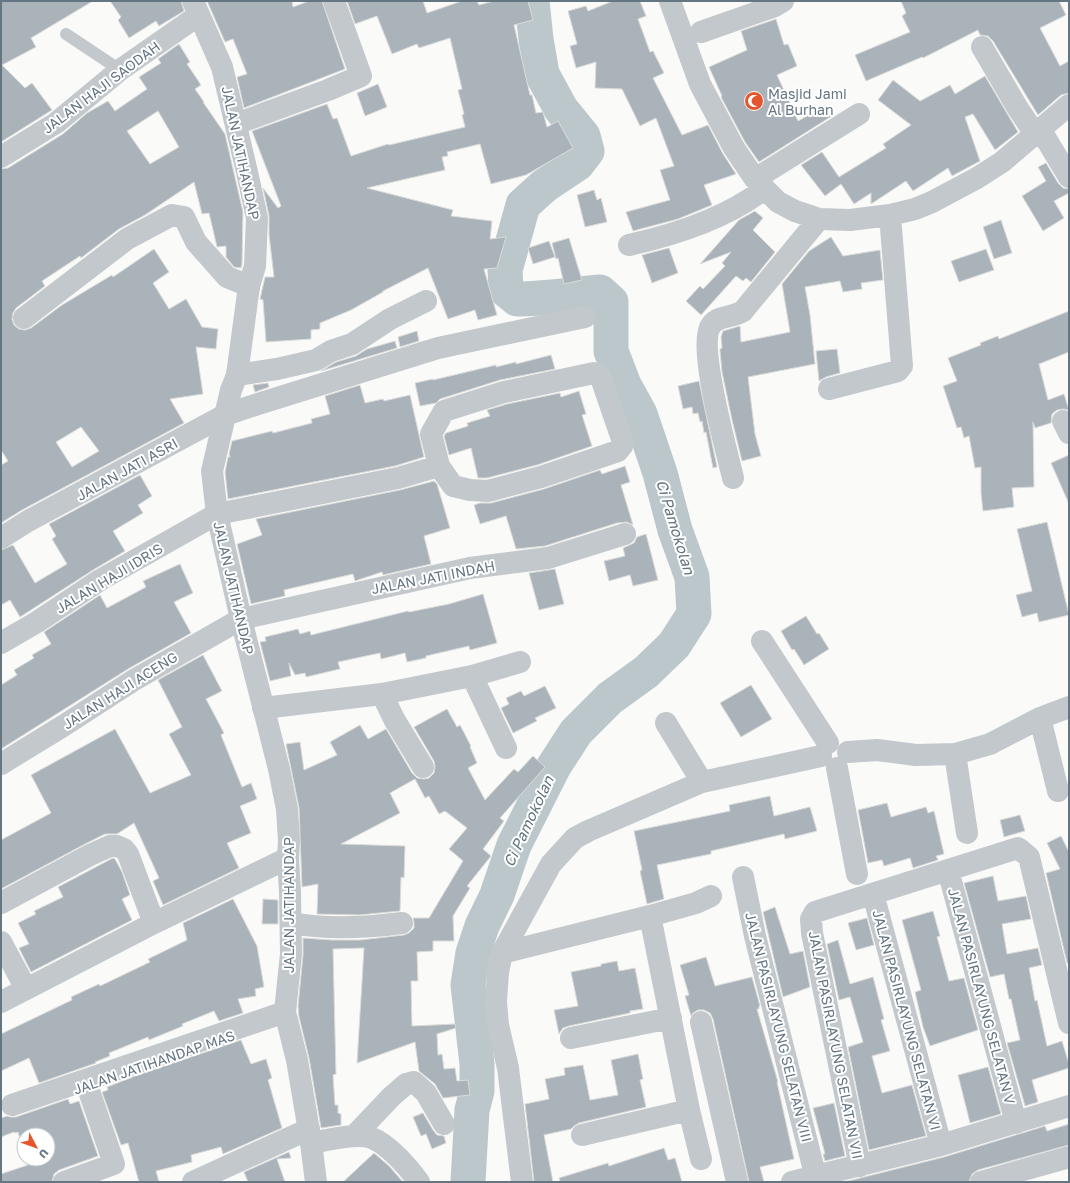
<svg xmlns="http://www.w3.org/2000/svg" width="1070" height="1183" font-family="'Golos Text',sans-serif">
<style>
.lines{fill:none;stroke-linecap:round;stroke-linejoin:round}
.river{stroke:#bbc7cb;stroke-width:35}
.building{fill:#aab3b9;stroke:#dcdcda;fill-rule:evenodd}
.service{stroke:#c3c8cc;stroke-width:12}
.minor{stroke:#c3c8cc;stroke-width:22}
.tertiary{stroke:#c3c8cc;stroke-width:22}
.labels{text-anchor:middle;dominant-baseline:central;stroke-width:4;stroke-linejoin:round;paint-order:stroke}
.street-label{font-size:14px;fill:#657683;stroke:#fff}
.poi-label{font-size:14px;fill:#657683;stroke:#fff;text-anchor:start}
.water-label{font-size:15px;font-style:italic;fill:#60757c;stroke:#fff}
</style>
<rect width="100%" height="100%" fill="#fafaf8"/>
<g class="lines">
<path class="river" d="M 468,1182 L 472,1110 L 477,1091 L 477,1064 L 468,985 L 473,953 L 482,926 L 497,895 L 514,845 L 554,766 L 576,732 L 610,698 L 646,672 L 674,645 L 694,614 L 692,577 L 675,530 L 660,473 L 640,414 L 624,385 L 611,351 L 611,302 L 600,292 C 572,294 545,299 517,299 L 506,290 L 505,270 L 523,205 L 544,186 L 577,164 L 587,151 L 583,136 L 561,109 L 542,74 L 536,39 L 532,1"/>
</g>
<path class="building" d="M 1,1 L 93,1 L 31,38 L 36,47 L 2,65 L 25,88 L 32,83 L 52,110 L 1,142 Z
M 110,1 L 181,1 L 184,11 L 159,26 L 156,21 L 129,38 L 118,20 L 121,17 Z
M 207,1 L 292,1 L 293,7 L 309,1 L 322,1 L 345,69 L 244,108 L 237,77 L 247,74 L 233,39 L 225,42 Z
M 347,1 L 423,1 L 427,13 L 462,1 L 477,1 L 479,5 L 494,1 L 528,1 L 533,20 L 514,25 L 530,95 L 532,95 L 536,113 L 543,112 L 547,127 L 558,121 L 573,148 L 526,175 L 491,184 L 480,144 L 447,152 L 448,156 L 442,157 L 445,170 L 367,188 L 453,210 L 451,216 L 492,221 L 490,239 L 506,237 L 497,268 L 484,269 L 497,315 L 478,320 L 475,310 L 448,319 L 428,268 L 383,291 L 383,292 L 351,310 L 320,323 L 320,329 L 311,330 L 311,339 L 266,342 L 263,300 L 260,299 L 265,277 L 274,277 L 269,235 L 269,216 L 263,188 L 278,208 L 281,206 L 252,131 L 327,104 L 333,119 L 337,118 L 351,156 L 388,144 L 389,145 L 465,127 L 462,115 L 464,114 L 458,90 L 462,89 L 450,38 L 419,48 L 417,44 L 392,54 L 377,16 L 355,24 Z
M 613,1 L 640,1 L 646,16 L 638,19 L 650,52 L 653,51 L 664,73 L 653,78 L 682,135 L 708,125 L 723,154 L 736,174 L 704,185 L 712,205 L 678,219 L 633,231 L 626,212 L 670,200 L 660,170 L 674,166 L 656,118 L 640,126 L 622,89 L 595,88 L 596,62 L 576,68 L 570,46 L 577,44 L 568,11 L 586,6 L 588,11 Z
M 901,1 L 1059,1 L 1066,15 L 1040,28 L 1060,66 L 1069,61 L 1069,93 L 1061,95 L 1038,115 L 993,41 L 988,36 L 980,35 L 978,30 L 923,58 L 922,57 L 866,81 L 855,55 L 910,32 L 902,16 L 906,13 Z
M 776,19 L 784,45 L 788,44 L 797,66 L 777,75 L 798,121 L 826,105 L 832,116 L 759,162 L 745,142 L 721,97 L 722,96 L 709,67 L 747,50 L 741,31 Z
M 179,44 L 190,62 L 187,64 L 201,85 L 195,89 L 204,102 L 203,102 L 225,134 L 243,212 L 242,264 L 241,268 L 234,267 L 226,257 L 226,246 L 217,247 L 209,213 L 202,214 L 194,182 L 145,215 L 119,229 L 81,258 L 80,256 L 42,281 L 45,286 L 16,308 L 13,313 L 12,319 L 14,325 L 19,329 L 25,330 L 31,328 L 62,305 L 112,275 L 113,277 L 154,249 L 169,272 L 153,283 L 169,309 L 186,299 L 202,327 L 218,329 L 216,349 L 196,347 L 203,394 L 170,399 L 184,423 L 22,510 L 1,523 L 1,465 L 8,461 L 1,450 L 1,169 L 8,168 L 63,134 L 87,113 L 108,101 L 115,111 L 147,89 L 139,77 L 161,63 L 158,59 ZM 158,111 L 179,147 L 150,164 L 127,131 ZM 81,427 L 99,451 L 72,467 L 56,442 Z
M 985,76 L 1018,132 L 995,150 L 973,114 L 965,117 L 980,161 L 952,176 L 948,168 L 913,191 L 906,181 L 871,204 L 871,193 L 854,204 L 841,184 L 825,196 L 801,165 L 822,152 L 839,177 L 886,148 L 883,144 L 911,125 L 878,100 L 893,80 L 920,101 L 950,85 L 955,94 Z
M 378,84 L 387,107 L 365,116 L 357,93 Z
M 1046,163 L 1058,183 L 1063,188 L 1069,189 L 1069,193 L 1054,201 L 1064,218 L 1043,231 L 1022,196 L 1046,181 L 1038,167 Z
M 594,190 L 597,200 L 601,198 L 607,222 L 585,227 L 577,195 Z
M 755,211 L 763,218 L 753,230 L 775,252 L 751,282 L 746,278 L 743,281 L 736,276 L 701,315 L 686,301 L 700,286 L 703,289 L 725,266 L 722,263 L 731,252 L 700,264 L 739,220 Z
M 1001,220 L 1012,253 L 994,259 L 983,227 Z
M 831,237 L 843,256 L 880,250 L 883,280 L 861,283 L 862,289 L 843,292 L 840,281 L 805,287 L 810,315 L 815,364 L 748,377 L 755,434 L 761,456 L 742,461 L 732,420 L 722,372 L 720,351 L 720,349 L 722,348 L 721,337 L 723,331 L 740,326 L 741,342 L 790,332 L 782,284 L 809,251 Z
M 569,238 L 582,280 L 564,284 L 558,258 L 556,259 L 552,243 Z
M 549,241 L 555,257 L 533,264 L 528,248 Z
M 669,248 L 678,273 L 652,283 L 642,255 Z
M 986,249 L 994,270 L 959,282 L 951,261 Z
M 1069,311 L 1069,352 L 1039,364 L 1048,400 L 1064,394 L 1069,410 L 1063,409 L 1057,410 L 1052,414 L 1051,423 L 1035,428 L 1033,422 L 1034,487 L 1012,488 L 1014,507 L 983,511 L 981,493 L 981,467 L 975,468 L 969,436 L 964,438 L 961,427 L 957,428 L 943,386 L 957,381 L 948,358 L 981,345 L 980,343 L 998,336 L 999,339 Z
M 417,331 L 419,341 L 400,347 L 398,337 Z
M 395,341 L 397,348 L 321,371 L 336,362 L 356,356 L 367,349 Z
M 837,349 L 840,373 L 826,377 L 819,381 L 816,351 Z
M 551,355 L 555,369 L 500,380 L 440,399 L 436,403 L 420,406 L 415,383 L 433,379 L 433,380 L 496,365 L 496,367 L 516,362 L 516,364 Z
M 699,381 L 717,467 L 713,468 L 706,432 L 704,433 L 702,421 L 700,422 L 698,413 L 693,414 L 692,407 L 683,409 L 678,386 Z
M 268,383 L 269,387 L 255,392 L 253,385 Z
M 360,385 L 365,403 L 383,399 L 384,401 L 410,395 L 424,457 L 395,466 L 228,499 L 225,472 L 228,457 L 230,457 L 229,454 L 232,441 L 272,431 L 273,433 L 312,423 L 311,419 L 330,414 L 325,396 Z
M 579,391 L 586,414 L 582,415 L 592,446 L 537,465 L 487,478 L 478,478 L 471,448 L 449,455 L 444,436 L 446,433 L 468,426 L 467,423 L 490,416 L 487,410 L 507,404 L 560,393 L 561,397 Z
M 1069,455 L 1069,504 L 1051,463 Z
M 625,466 L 630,482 L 621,485 L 633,525 L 627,522 L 617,523 L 545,546 L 516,549 L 506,516 L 480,524 L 474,505 L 480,503 L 491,503 L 544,489 L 600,470 L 602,474 Z
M 140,475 L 152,496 L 138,505 L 143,513 L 113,531 L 125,551 L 93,570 L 20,617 L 10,600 L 1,605 L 1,550 L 13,545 L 35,583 L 67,564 L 52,539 L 56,536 L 49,524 Z
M 434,481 L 437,484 L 450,528 L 424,536 L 431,564 L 383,575 L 382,572 L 355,581 L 353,574 L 284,590 L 285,596 L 251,604 L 237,544 L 262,535 L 256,519 L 400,490 Z
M 1047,522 L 1069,615 L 1039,622 L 1037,613 L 1022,617 L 1016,595 L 1032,591 L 1017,529 Z
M 646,534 L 658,580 L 633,586 L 630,575 L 609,581 L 604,561 L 625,556 L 623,548 L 634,543 L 637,537 Z
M 180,564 L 193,593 L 174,602 L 191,633 L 128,669 L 1,749 L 1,685 L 17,675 L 14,670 L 34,658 L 32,655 L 51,644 L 44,632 L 100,595 L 107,608 L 146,587 L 143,581 Z
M 555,569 L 564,604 L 539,610 L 529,573 Z
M 483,594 L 497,643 L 470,650 L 469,646 L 426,656 L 426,658 L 407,662 L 405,653 L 381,659 L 380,653 L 338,662 L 340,669 L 306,677 L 305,673 L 295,675 L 289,663 L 291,676 L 270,681 L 260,642 L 266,641 L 265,637 L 298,629 L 300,634 L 310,631 L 311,635 L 408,611 L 409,612 L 449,604 Z
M 806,616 L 817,634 L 819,633 L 829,649 L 804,665 L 794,649 L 792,650 L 781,631 Z
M 203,655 L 222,691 L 206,699 L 224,733 L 221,735 L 242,787 L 251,783 L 257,799 L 240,806 L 251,833 L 227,843 L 239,868 L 163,905 L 153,881 L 159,878 L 134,823 L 117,834 L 105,834 L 85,844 L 1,889 L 1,840 L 51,813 L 31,775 L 115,729 L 150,793 L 191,775 L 169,734 L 182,727 L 158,680 Z
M 751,685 L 772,719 L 741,737 L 720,703 Z
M 545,686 L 556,708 L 535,718 L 537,721 L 513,733 L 501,708 L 509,704 L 506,698 L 521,691 L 524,696 Z
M 447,709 L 457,727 L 460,725 L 471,746 L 470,747 L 477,763 L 468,768 L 485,800 L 514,769 L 518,772 L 533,756 L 545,767 L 500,818 L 504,821 L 483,849 L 491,856 L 467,886 L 470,888 L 453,916 L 454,941 L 433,941 L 433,951 L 417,952 L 418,981 L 411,981 L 412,1026 L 455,1024 L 456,1028 L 437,1034 L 438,1055 L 442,1054 L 444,1069 L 455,1068 L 457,1081 L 468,1080 L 470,1095 L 443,1098 L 435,1084 L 419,1071 L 415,1042 L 357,1063 L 364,948 L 333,949 L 336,1074 L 333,1075 L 335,1105 L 338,1105 L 338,1113 L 341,1114 L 341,1125 L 321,1128 L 309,1058 L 299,1017 L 298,1006 L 303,955 L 303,938 L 332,940 L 360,940 L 404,935 L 409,933 L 414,928 L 414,922 L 413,918 L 429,918 L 463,861 L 449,849 L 467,828 L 445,811 L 439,814 L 429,796 L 425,798 L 415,779 L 390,793 L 400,813 L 341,844 L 405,846 L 404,878 L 401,877 L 400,911 L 359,915 L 317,914 L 318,884 L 302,887 L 299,808 L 286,744 L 300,742 L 304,770 L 337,755 L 330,742 L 360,725 L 368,739 L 386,729 L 412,773 L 417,778 L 424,779 L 429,778 L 434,773 L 435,766 L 434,761 L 414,727 Z
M 770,796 L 774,816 L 810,807 L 817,831 L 785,839 L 784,834 L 711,851 L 711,854 L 657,865 L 664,899 L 647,904 L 640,871 L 642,870 L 634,831 L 730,811 L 729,805 Z
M 887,803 L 891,817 L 926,807 L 928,813 L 934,811 L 944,854 L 936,856 L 938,860 L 913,868 L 910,858 L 884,866 L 882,860 L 868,863 L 858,810 Z
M 1020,815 L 1025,831 L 1004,837 L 1000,820 Z
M 1061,836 L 1069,852 L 1069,963 L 1067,963 L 1046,873 L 1060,869 L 1047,843 Z
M 113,858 L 115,859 L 122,872 L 130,895 L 122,899 L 132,920 L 31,972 L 19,948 L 29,944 L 18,923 L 36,914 L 34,911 L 63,897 L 58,887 Z
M 993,876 L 998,901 L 1026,896 L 1031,919 L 1002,924 L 1007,954 L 1038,948 L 1042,965 L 1029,968 L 1035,1001 L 1037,1000 L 1047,1046 L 1062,1041 L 1069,1064 L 1069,1068 L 1032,1080 L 1038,1102 L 1025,1106 L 1007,1043 L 1020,1040 L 1011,999 L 1009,999 L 1004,974 L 990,977 L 964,883 Z
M 233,899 L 257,946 L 264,987 L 255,989 L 256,996 L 238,999 L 243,1013 L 219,1021 L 214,1011 L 182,1024 L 183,1026 L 149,1040 L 148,1037 L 109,1053 L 110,1056 L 95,1062 L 96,1063 L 39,1083 L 29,1058 L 1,1071 L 1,1034 L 72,1000 L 71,997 L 99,984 L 100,986 L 150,962 L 148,959 L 187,940 L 183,923 Z
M 263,899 L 278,900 L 278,924 L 262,924 Z
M 775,907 L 790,954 L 803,951 L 810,987 L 783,997 L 763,912 Z
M 933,911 L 940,936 L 937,937 L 949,981 L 964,978 L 978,1030 L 930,1046 L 923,1027 L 915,992 L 921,990 L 902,920 Z
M 867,918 L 874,945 L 856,950 L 848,923 Z
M 838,940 L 850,984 L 873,977 L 884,1019 L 881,1020 L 890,1051 L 872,1056 L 882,1093 L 912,1085 L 926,1136 L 869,1150 L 848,1047 L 863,1042 L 850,997 L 839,1000 L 827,944 Z
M 706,957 L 715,986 L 752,977 L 760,1006 L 759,1006 L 759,1009 L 757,1009 L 778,1082 L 777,1082 L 794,1159 L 760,1167 L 764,1182 L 749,1182 L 713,1019 L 710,1013 L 704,1010 L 698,1010 L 693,1013 L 691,1016 L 685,996 L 689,995 L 680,965 Z
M 617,961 L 619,971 L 635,968 L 643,1009 L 630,1011 L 630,1013 L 569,1026 L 563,1028 L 559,1034 L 554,1010 L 578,1006 L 571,972 L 601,966 L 601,964 Z
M 241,1040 L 251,1064 L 266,1059 L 272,1078 L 268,1080 L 282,1128 L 223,1154 L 221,1147 L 191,1155 L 192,1162 L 156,1171 L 159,1182 L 139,1182 L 128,1143 L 121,1145 L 102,1092 L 108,1090 L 107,1087 L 135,1076 Z
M 638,1054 L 643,1079 L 640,1080 L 646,1107 L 579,1123 L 574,1126 L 571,1129 L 544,1135 L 553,1182 L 534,1182 L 525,1104 L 549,1099 L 545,1079 L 565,1075 L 564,1068 L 583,1065 L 590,1100 L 618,1095 L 611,1060 Z
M 988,1067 L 1001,1114 L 970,1123 L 958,1075 Z
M 68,1099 L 70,1104 L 79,1101 L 98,1156 L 59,1170 L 54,1174 L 52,1182 L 1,1182 L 1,1174 L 28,1165 L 26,1159 L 48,1159 L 48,1135 L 24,1135 L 24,1153 L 18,1132 L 15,1133 L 14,1132 L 1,1137 L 1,1118 L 7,1116 L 10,1117 L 16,1117 Z
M 834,1103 L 845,1156 L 825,1161 L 823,1154 L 825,1154 L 813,1108 Z
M 423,1113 L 433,1130 L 437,1135 L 444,1136 L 446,1143 L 432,1149 L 426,1134 L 421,1136 L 413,1117 Z
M 1069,1124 L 1069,1145 L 978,1170 L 972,1174 L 969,1182 L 844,1182 L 944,1157 L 1045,1126 L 1047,1131 Z
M 664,1148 L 668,1160 L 675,1158 L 682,1182 L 560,1182 L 559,1178 L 608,1163 L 609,1166 Z
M 289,1152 L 291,1158 L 277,1159 L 285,1182 L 248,1182 L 244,1172 Z
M 374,1153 L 389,1166 L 403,1182 L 343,1182 Z"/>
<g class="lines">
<path class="service" d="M 66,34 L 120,70"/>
<path class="minor" d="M 670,1 L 700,84 L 734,148 L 755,179 L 778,202 L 795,211 L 819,219 L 850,220 L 890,215 L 915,209 L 932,202 L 977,178 L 1002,162 L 1069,105
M 701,32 L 775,6 L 783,1
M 982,47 L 1017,107 L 1035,134
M 236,124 L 328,90 L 361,76 L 334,1
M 1040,129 L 1069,177
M 1,157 L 56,123 L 120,70 L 199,15
M 755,179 L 859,114
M 629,245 C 674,235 727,218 764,189
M 24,318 L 127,239 L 172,215 L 184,217 L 196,242 L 227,277 L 249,286
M 594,373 L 597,374 L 601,378 L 623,442 L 622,446 L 618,451 L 541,477 L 488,491 L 470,490 L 453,486 L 439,466 L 431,434 L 444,411 L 504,392 Z
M 237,375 L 277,369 L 316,360 L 331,351 L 352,344 L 390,319 L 426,301
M 829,389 L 898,371 L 902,366 L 890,215
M 1063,421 L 1069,433
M 733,478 C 727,452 696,342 712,324 C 719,316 734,317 743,311 L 819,219
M 1,538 L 28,521 L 225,415 L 258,404 L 438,348 L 585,317
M 762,641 L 828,743
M 1,643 L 37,622 L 100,580 L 217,514 L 398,478 L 439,466
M 472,676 L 506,748
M 382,694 L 394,719 L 423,767
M 263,708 L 382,694 L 472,676 L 520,662
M 1040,718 L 1058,791
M 666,723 L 702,782
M 848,752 L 877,750 L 916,755 L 955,754 L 990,744 L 1040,718 L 1069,707
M 955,754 L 967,833
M 1,764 L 63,726 L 134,680 L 241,619 L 470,568 L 548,558 L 625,534
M 837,768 L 857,874
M 948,870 L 1016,1123
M 743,877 L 755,936 L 817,1182
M 873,894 L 941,1145
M 1,903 L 90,855 L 110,846 L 117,846 L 124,849 L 128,854 L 154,923
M 650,916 L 696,903 L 711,896
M 291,923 C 328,930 364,928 402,923
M 1,942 L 26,989
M 502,953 L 650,916 L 689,1110 L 701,1159
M 1,1002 L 154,923 L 288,858
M 701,1022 L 737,1182
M 571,1038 L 671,1018
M 12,1105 L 285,1012
M 582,1135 L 689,1110
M 354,1136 L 392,1096 L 406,1084 L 414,1082 L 426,1093 L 444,1124
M 311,1143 C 328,1140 357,1132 372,1138 C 389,1145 409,1168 419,1182
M 860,1166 L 812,933 L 811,919 L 815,912 L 1018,848 L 1029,857 L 1069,1023
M 64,1182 L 114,1164 L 87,1085
M 193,1182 L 309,1129
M 522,1182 L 508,1068 L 498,1025 L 496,1002 L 498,972 L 502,953 L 551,864 L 575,838 L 588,831 L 702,782 L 821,756
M 792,1182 L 941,1145 L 1069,1106
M 981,1182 L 1069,1157"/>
<path class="tertiary" d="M 193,1 L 222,67 L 247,172 L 257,218 L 255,266 L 249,286 L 237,375 L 231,390 L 212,471 L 217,514 L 241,619 L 279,769 L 287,809 L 289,841 L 288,858 L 290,892 L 291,954 L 285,1012 L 297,1060 L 311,1143 L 316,1182"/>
</g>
<defs>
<symbol id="mosque-disc" viewBox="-11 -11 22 22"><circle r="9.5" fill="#e4572e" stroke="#fff"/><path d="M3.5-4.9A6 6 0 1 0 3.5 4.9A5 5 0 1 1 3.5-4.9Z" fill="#fff"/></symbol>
</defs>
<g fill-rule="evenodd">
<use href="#mosque-disc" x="743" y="90" width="22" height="22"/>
</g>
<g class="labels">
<g class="street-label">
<text transform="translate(101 87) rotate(-37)">JALAN HAJI SAODAH</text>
<text transform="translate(241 153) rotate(78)">JALAN JATIHANDAP</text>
<text transform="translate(127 469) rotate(-29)">JALAN JATI ASRI</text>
<text transform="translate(433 577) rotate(-11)">JALAN JATI INDAH</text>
<text transform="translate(109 578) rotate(-31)">JALAN HAJI IDRIS</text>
<text transform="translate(234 588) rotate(77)">JALAN JATIHANDAP</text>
<text transform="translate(120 690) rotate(-32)">JALAN HAJI ACENG</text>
<text transform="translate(288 905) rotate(-90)">JALAN JATIHANDAP</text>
<text transform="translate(982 996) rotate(75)">JALAN PASIRLAYUNG SELATAN V</text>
<text transform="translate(907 1020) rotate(75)">JALAN PASIRLAYUNG SELATAN VI</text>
<text transform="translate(779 1027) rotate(76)">JALAN PASIRLAYUNG SELATAN VIII</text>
<text transform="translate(836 1045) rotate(79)">JALAN PASIRLAYUNG SELATAN VII</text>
<text transform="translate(154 1062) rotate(-19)">JALAN JATIHANDAP MAS</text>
</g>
<g class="poi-label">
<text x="768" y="93">Masjid Jami<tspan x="768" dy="16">Al Burhan</tspan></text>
</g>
<g class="water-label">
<text transform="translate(676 527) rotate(73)">Ci Pamokolan</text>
<text transform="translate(528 821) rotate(-65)">Ci Pamokolan</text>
</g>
</g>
<rect width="1070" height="1183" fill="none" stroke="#657683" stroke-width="4"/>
<g transform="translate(36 1147) rotate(131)"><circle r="19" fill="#ffffff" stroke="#c1c8cd"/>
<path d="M0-3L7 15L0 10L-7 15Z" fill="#e4572e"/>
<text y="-6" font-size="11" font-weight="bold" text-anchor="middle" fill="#657683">U</text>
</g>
</svg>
